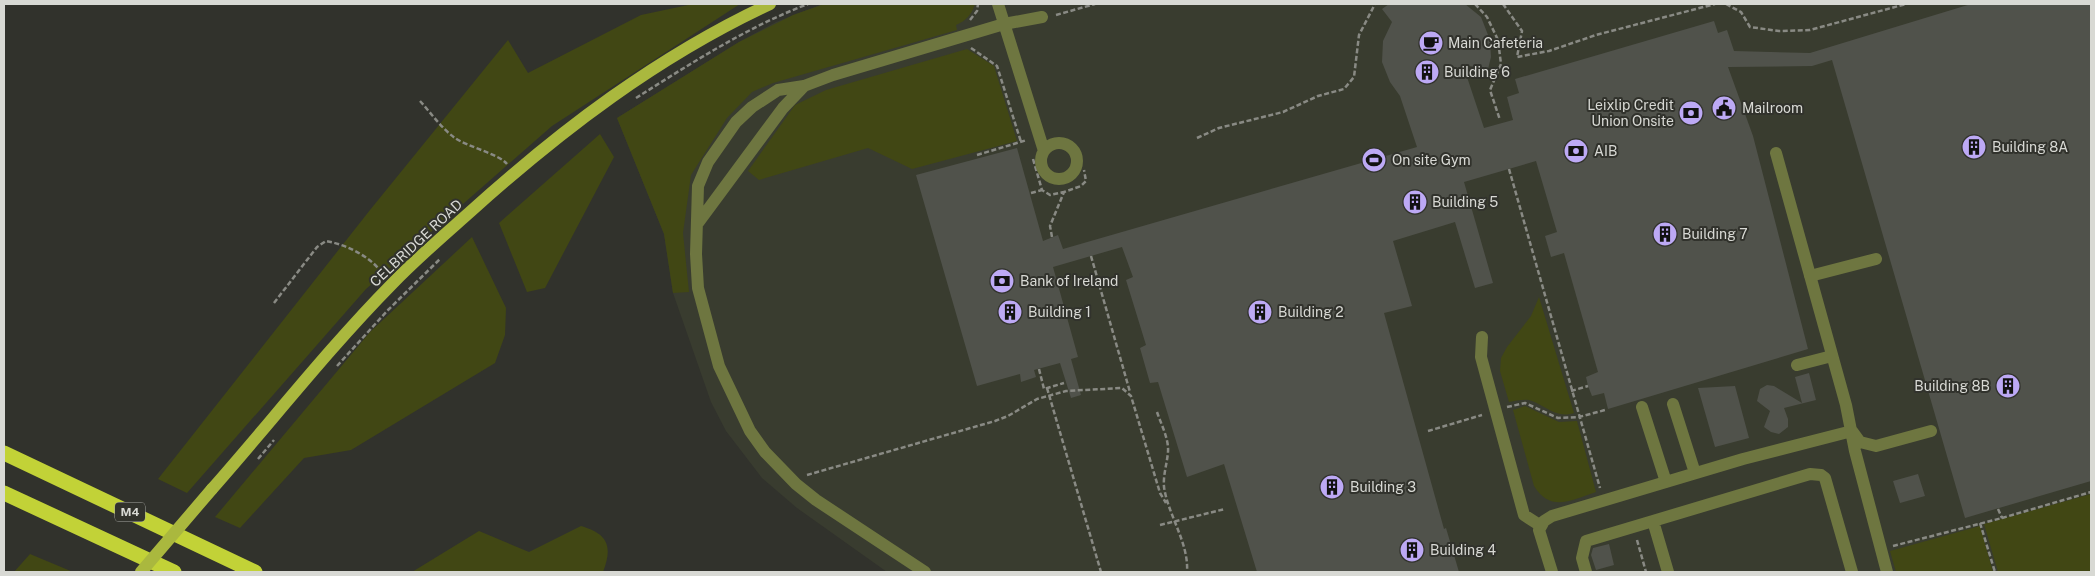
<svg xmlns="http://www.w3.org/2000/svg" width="2095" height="576" font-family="'Public Sans',sans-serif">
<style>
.built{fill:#393c2f}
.green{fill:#414714}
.building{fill:#50524b}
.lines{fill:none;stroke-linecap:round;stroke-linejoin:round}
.path{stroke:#898a84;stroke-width:2.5;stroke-dasharray:5 2.5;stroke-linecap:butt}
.minor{stroke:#6e7640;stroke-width:12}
.major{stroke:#aab83e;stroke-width:12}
.highway{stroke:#c2d237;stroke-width:15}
.major-bridge{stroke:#aab83e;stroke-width:12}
.labels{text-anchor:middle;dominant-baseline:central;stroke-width:4;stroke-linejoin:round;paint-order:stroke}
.shield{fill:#31322c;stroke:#a6a7a2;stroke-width:1}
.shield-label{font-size:12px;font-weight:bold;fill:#d8d9d4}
.poi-label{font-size:14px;fill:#d8d9d4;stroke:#31322c;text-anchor:start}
.street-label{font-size:14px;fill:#d8d9d4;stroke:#31322c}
</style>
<rect width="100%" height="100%" fill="#31322c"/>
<path class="built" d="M 823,4 L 2091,4 L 2091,572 L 887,572 L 797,508 L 762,478 L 726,431 L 711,402 L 673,293 L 664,234 L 617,118 L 739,42 L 776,22 Z"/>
<path class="green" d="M 693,4 L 740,4 L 552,126 L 366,289 L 187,493 L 158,479 L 370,210 L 508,40 L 528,73 L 641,15 Z
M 824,4 L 975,4 C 972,14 966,21 956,25 L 957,30 L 773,83 L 752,92 L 727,118 L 691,175 L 683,233 L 689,292 L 673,293 L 664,234 L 617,118 L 739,42 L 793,15 Z
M 967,49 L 994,66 L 1017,141 L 912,169 L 868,148 L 759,180 L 748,171 L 795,105 L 826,90 Z
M 600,134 L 614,157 L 545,288 L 527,292 L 499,223 Z
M 472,237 L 506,308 L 505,335 L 495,363 L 351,450 L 304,458 L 240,528 L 215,517 L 370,332 Z
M 1539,297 L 1574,413 C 1555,419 1546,405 1529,400 C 1523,399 1515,401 1509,402 L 1500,371 L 1501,358 L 1507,347 L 1531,316 Z
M 1525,406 L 1559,422 L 1577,421 L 1596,492 C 1571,500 1551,513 1534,486 L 1513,410 Z
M 2091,494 L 2091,572 L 1998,572 L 1984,524 Z
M 581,526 C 608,534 613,546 603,572 L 412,572 L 479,531 L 529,552 Z
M 1980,526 L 1993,572 L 1896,572 L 1890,551 Z
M 30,554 L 73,572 L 14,572 Z"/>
<path class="building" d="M 1389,4 L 1465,4 L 1481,17 L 1490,40 L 1491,57 L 1488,69 L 1463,65 L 1484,128 L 1513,120 L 1507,97 L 1519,93 L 1515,79 L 1714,21 L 1718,33 L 1727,30 L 1734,51 L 1810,53 L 1971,4 L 2091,4 L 2091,481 L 1965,518 L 1832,60 L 1812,66 L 1728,67 L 1753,136 L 1808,349 L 1608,409 L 1604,393 L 1592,396 L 1588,386 L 1586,377 L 1598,372 L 1564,253 L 1551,257 L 1545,236 L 1557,232 L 1536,161 L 1464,182 L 1493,283 L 1475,288 L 1455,222 L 1393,241 L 1412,306 L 1384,313 L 1444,529 L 1446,528 L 1459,572 L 1257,572 L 1224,464 L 1187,477 L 1158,382 L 1150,383 L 1140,348 L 1146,345 L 1126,280 L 1133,277 L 1122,247 L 1053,267 L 1078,357 L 1071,359 L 1081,395 L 1071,398 L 1060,363 L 1034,370 L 1036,377 L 1021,382 L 1020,374 L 977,386 L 916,175 L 1017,148 L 1043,241 L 1058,235 L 1063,249 L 1417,147 L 1400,96 L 1390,82 L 1382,62 L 1383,41 L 1392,22 L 1382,9 Z
M 1809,373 L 1816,400 L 1784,408 L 1788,419 L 1788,427 L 1779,434 L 1771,432 L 1764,427 L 1770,411 L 1757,401 L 1760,389 L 1767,385 L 1774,386 L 1802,403 L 1795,377 Z
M 1735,386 L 1749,438 L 1715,447 L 1698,388 Z
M 1918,474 L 1925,496 L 1900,503 L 1893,481 Z
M 1609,544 L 1614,565 L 1596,570 L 1591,555 L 1593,548 Z"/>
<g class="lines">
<path class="path" d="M 1475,4 L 1487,17 L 1498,40 L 1501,64 L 1490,90 L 1500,120
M 1503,4 L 1522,31 L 1517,57 L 1549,51 L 1596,35 L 1715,4
M 1726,4 L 1741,12 L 1750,27 L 1779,31 L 1810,30 L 1906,4
M 1056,15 L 1095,4
M 970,20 L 977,11 L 978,4
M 971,48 L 997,66 L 1021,142
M 636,98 C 690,64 747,27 808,4
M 420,101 C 431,113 442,129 455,138 C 468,147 499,154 507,164
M 1197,138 L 1219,128 L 1283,112 L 1318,96 L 1344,89 L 1354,77 L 1359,35 L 1375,4
M 977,155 L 1027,140
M 1033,159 L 1042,190 L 1050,195 L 1064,192
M 1509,169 L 1600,488
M 1031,193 L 1042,190
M 1052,237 L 1050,226 L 1064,192 L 1081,186 L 1086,181 L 1084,170
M 1091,256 L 1130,392
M 274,303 L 317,247 L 326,241 C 348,245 371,257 384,275
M 337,366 L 388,310 L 441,258
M 1039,369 L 1044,389 L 1064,383
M 1047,388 L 1101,572
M 1571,391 L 1588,386
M 1507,407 L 1525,403 L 1558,418 L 1579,417 L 1605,410
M 1157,412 C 1161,424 1169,439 1168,452 C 1167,464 1163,475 1164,487 C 1168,515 1189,543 1187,572
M 1428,431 L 1482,415
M 258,459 L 274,440
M 807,475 L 995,421 L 1008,416 L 1037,399 L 1066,391 L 1122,388 L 1131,396 L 1160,493 L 1166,503
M 1998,509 L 2002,518
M 1980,523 L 1995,572
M 1160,525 L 1225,509
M 1637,540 L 1646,572
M 1893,546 L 2002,518 L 2091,492"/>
<path class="minor" d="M 998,4 L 1044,151
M1041 161a18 18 0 1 1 36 0a18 18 0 1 1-36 0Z
M 1776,153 L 1846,405 L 1855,451 L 1887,572
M 698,223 L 783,108 L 804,86
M 1810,276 L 1876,259
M 1482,337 L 1481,357 L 1524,515 L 1541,526
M 1797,365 L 1832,356
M 1673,404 L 1695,473
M 1642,407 L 1666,482
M 1653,521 L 1810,474 L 1821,475 L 1825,478 L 1852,572
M 925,572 L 816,500 L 796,484 L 765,452 L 750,431 L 719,366 L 698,288 L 696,254 L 698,186 L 708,162 L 736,122 L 752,107 L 778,90 L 804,86 L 833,75 L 1004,24 L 1042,17
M 1552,572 L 1539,530 L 1544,521 L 1552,516 L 1743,459 L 1852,431 L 1860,442 L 1876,446 L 1931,431
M 1586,572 L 1582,558 L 1586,541 L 1653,521 L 1668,572"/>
<path class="major" d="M 212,489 C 272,421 328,349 392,284 C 416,259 443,236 470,212 C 561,130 658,56 770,4"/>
<path class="highway" d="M 4,453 L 255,572
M 4,493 L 174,572"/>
<path class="major-bridge" d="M 141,572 L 212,489"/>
</g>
<defs>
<symbol id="cafe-disc" viewBox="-11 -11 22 22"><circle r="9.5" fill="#bda9f5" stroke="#31322c"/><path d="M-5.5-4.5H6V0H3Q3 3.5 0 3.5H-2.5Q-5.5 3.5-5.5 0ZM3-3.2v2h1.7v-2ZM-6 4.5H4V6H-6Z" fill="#111"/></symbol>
<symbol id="building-disc" viewBox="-11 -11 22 22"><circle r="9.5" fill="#bda9f5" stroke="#31322c"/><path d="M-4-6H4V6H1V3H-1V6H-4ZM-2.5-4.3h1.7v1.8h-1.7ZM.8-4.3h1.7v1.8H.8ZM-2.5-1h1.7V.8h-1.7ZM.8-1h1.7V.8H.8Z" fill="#111"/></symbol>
<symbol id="civic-disc" viewBox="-11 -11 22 22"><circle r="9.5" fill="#bda9f5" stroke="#31322c"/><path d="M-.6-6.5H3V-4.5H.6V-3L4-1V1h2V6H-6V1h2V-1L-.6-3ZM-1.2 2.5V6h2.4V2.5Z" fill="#111"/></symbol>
<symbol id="bank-disc" viewBox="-11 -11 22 22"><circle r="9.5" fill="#bda9f5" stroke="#31322c"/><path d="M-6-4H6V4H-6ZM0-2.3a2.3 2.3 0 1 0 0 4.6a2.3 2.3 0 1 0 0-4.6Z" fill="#111"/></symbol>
<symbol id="stadium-disc" viewBox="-11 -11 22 22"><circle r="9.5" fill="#bda9f5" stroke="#31322c"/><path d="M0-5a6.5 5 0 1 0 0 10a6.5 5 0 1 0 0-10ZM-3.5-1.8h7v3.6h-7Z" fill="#111"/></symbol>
</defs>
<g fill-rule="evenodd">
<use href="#cafe-disc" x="1417" y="29" width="28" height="28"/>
<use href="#building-disc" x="1413" y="58" width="28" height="28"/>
<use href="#civic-disc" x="1710" y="94" width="28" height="28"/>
<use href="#bank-disc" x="1677" y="99" width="28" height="28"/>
<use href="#building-disc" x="1960" y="133" width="28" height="28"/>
<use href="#bank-disc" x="1562" y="137" width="28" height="28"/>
<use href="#stadium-disc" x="1360" y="146" width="28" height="28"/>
<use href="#building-disc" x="1401" y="188" width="28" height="28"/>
<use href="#building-disc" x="1651" y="220" width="28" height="28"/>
<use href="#bank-disc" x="988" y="267" width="28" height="28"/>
<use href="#building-disc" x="996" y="298" width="28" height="28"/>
<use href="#building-disc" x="1246" y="298" width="28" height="28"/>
<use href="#building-disc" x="1994" y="372" width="28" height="28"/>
<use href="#building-disc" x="1318" y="473" width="28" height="28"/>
<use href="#building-disc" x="1398" y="536" width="28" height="28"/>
</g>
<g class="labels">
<rect class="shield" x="115" y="502.5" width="30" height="19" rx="4"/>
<g class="shield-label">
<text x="130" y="512">M4</text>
</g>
<g class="poi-label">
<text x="1448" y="43">Main Cafeteria</text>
<text x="1444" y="72">Building 6</text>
<text x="1674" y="105" text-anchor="end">Leixlip Credit<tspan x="1674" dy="16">Union Onsite</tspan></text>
<text x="1742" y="108">Mailroom</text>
<text x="1992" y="147">Building 8A</text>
<text x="1594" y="151">AIB</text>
<text x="1392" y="160">On site Gym</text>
<text x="1432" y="202">Building 5</text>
<text x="1682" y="234">Building 7</text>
<text x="1020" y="281">Bank of Ireland</text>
<text x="1028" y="312">Building 1</text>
<text x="1278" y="312">Building 2</text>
<text x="1990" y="386" text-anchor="end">Building 8B</text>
<text x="1350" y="487">Building 3</text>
<text x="1430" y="550">Building 4</text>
</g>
<g class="street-label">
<text transform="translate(416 243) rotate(-43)">CELBRIDGE ROAD</text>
</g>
</g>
<rect width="2095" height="576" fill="none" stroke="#d8d9d4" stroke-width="10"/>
</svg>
